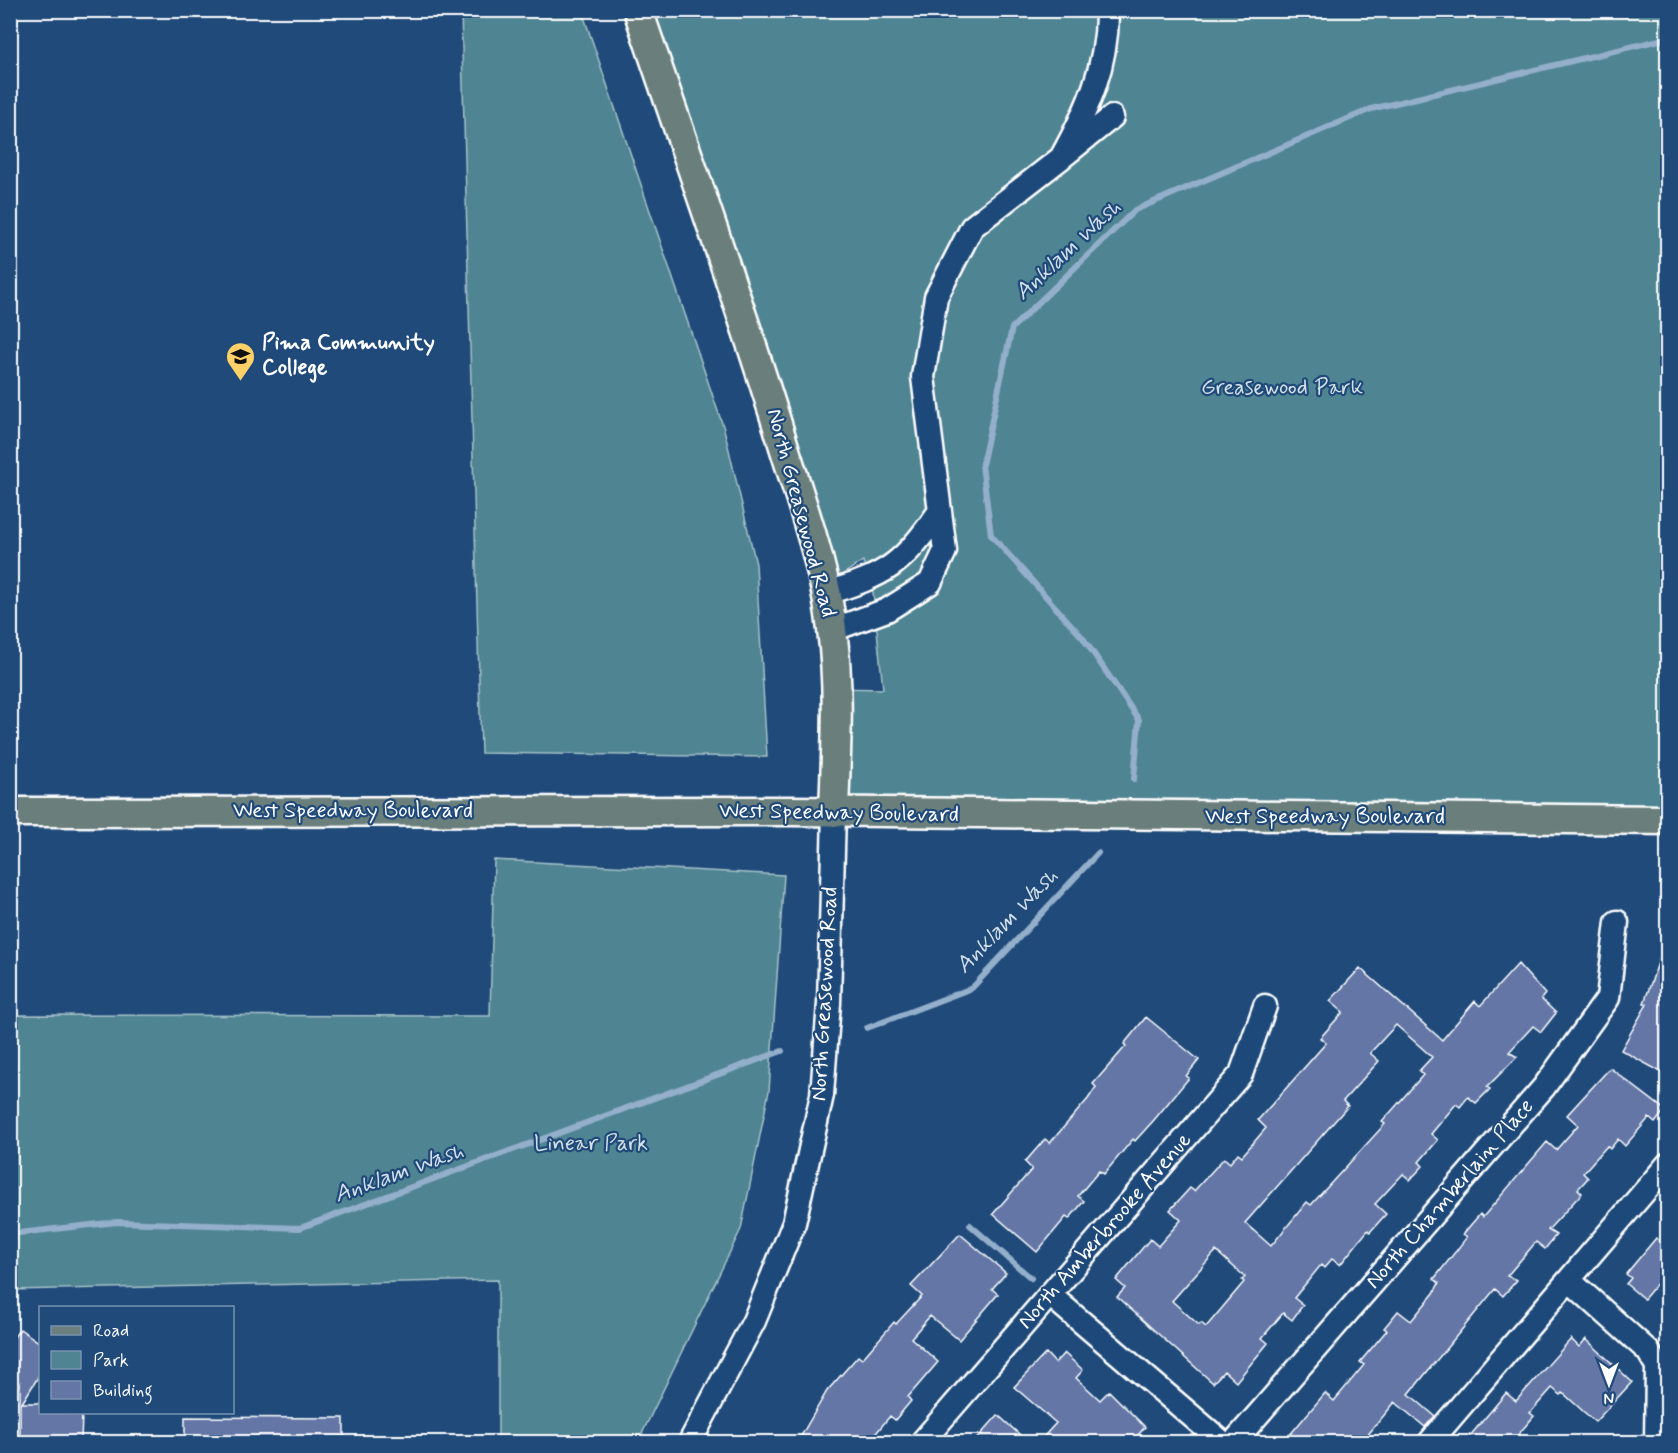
<svg xmlns="http://www.w3.org/2000/svg" width="1678" height="1453" font-family="Mynerve,sans-serif">
<style>
.green{fill:#4f8492;stroke:#a7c2c8;stroke-width:1.5}
.lines{fill:none;stroke-linecap:round;stroke-linejoin:round}
.stream{stroke:#94afcb;stroke-width:6}
.building{fill:#6476a6;stroke:#fff;stroke-width:1.5;fill-rule:evenodd}
.minor-casing{stroke:#fff;stroke-width:27}
.major-casing{stroke:#fff;stroke-width:33}
.minor{stroke:#1f4a7a;stroke-width:22}
.major{stroke:#6b7f7c;stroke-width:28}
.labels{text-anchor:middle;dominant-baseline:central;stroke-width:4.5;stroke-linejoin:round;paint-order:stroke}
.poi-label{font-size:22px;font-weight:bold;fill:#fff;stroke:#1f4a7a;text-anchor:start}
.park-label{font-size:22px;fill:#d3e0e4;stroke:#1f4a7a}
.street-label{font-size:22px;fill:#fff;stroke:#1f4a7a}
.water-label{font-size:24px;font-style:italic;fill:#d2dee9;stroke:#1f4a7a}
</style>
<rect width="100%" height="100%" fill="#1f4a7a"/>
<filter id="ink" filterUnits="userSpaceOnUse"><feTurbulence type="fractalNoise" baseFrequency=".0167" numOctaves="2"/><feDisplacementMap in="SourceGraphic" scale="12" xChannelSelector="R" yChannelSelector="G"/><feConvolveMatrix kernelMatrix="1 2 1 2 8 2 1 2 1" color-interpolation-filters="sRGB"/></filter>
<g filter="url(#ink)">
<path class="green" d="M 461,11 L 582,11 L 724,429 L 756,564 L 767,757 L 481,753 Z
M 632,11 L 1667,11 L 1667,819 L 835,798 L 831,688 L 883,689 L 873,592 L 863,561 L 824,587 Z
M 494,860 L 784,875 L 769,1091 L 741,1229 L 638,1442 L 498,1442 L 498,1280 L 11,1290 L 11,1015 L 490,1016 Z"/>
<g class="lines">
<path class="stream" d="M 1134,779 L 1139,720 L 1083,638 L 991,535 L 982,465 L 1012,328 L 1135,210 L 1371,109 L 1668,38
M 867,1028 L 972,988 L 1098,853
M 970,1225 L 1031,1278
M 10,1234 L 117,1222 L 300,1228 L 782,1051"/>
</g>
<path class="building" d="M 1665,943 L 1668,943 L 1668,1076 L 1621,1050 L 1647,1004 L 1644,1003 Z
M 1518,964 L 1545,994 L 1541,999 L 1556,1013 L 1541,1032 L 1533,1026 L 1509,1052 L 1517,1057 L 1487,1087 L 1490,1089 L 1476,1103 L 1468,1097 L 1460,1107 L 1456,1104 L 1431,1134 L 1438,1140 L 1419,1162 L 1423,1166 L 1410,1180 L 1403,1174 L 1375,1204 L 1386,1214 L 1370,1232 L 1368,1230 L 1340,1265 L 1332,1259 L 1324,1268 L 1321,1265 L 1294,1298 L 1303,1305 L 1292,1320 L 1283,1313 L 1262,1338 L 1268,1343 L 1236,1382 L 1224,1371 L 1213,1383 L 1117,1297 L 1125,1288 L 1116,1280 L 1135,1257 L 1150,1239 L 1158,1246 L 1181,1220 L 1170,1210 L 1190,1188 L 1194,1191 L 1224,1158 L 1230,1163 L 1238,1153 L 1242,1156 L 1266,1128 L 1258,1120 L 1326,1043 L 1320,1038 L 1343,1012 L 1330,1001 L 1360,968 L 1442,1040 L 1475,1001 L 1480,1006 ZM 1396,1025 L 1432,1057 L 1419,1071 L 1423,1075 L 1382,1122 L 1385,1124 L 1311,1205 L 1307,1202 L 1271,1246 L 1245,1223 L 1348,1106 L 1343,1101 L 1379,1061 L 1370,1053 ZM 1216,1251 L 1245,1277 L 1242,1280 L 1244,1282 L 1206,1327 L 1201,1323 L 1199,1325 L 1172,1301 Z
M 1146,1017 L 1199,1060 L 1186,1076 L 1189,1078 L 1154,1120 L 1135,1141 L 1133,1139 L 1104,1174 L 1099,1171 L 1078,1196 L 1084,1201 L 1069,1219 L 1066,1217 L 1037,1252 L 993,1214 L 1032,1169 L 1025,1162 L 1045,1139 L 1050,1143 L 1088,1099 L 1096,1087 L 1093,1084 L 1126,1046 L 1124,1044 Z
M 1610,1068 L 1665,1110 L 1655,1123 L 1649,1118 L 1625,1146 L 1618,1139 L 1610,1149 L 1607,1146 L 1583,1173 L 1588,1178 L 1578,1189 L 1582,1193 L 1548,1230 L 1556,1235 L 1545,1249 L 1536,1242 L 1507,1276 L 1517,1280 L 1503,1296 L 1495,1289 L 1409,1394 L 1435,1416 L 1425,1427 L 1395,1402 L 1361,1443 L 1283,1443 L 1325,1393 L 1334,1401 L 1364,1365 L 1360,1362 L 1387,1330 L 1384,1328 L 1398,1311 L 1411,1321 L 1434,1293 L 1439,1283 L 1434,1279 L 1467,1237 L 1463,1234 L 1480,1214 L 1483,1217 L 1547,1142 L 1556,1150 L 1578,1125 L 1567,1115 Z
M 960,1234 L 1006,1273 L 992,1289 L 998,1294 L 959,1340 L 930,1316 L 911,1338 L 938,1362 L 908,1397 L 911,1401 L 895,1420 L 890,1416 L 868,1443 L 797,1443 L 827,1391 L 858,1356 L 862,1359 L 894,1322 L 896,1324 L 922,1296 L 911,1286 Z
M 1656,1238 L 1668,1247 L 1668,1286 L 1660,1280 L 1644,1299 L 1626,1284 L 1631,1278 L 1626,1274 Z
M 20,1329 L 40,1343 L 40,1374 L 22,1403 L 40,1403 L 40,1413 L 82,1413 L 81,1443 L 20,1443 L 20,1383 L 10,1397 L 10,1342 Z
M 1571,1339 L 1579,1347 L 1586,1339 L 1632,1382 L 1595,1422 L 1563,1393 L 1561,1395 L 1552,1388 L 1530,1413 L 1534,1416 L 1511,1443 L 1464,1443 L 1506,1393 L 1516,1401 Z
M 1046,1353 L 1055,1363 L 1064,1353 L 1083,1370 L 1076,1378 L 1100,1400 L 1109,1391 L 1145,1427 L 1131,1443 L 1038,1443 L 1056,1423 L 1014,1387 Z
M 998,1415 L 1029,1443 L 973,1443 Z
M 185,1417 L 344,1418 L 344,1443 L 185,1440 Z"/>
<g class="lines">
<defs>
<path id="minor" d="M 1107,10 C 1108,65 1087,111 1061,158 L 1112,117
M 826,593 C 887,575 902,565 939,512
M 832,630 L 887,610 L 930,583 L 945,551 L 923,377 L 936,297 L 972,227 L 1061,158
M 1569,1280 L 1648,1351 L 1657,1366 L 1656,1442
M 1050,1295 L 1222,1442
M 690,1442 L 754,1321 L 794,1223 L 822,1095 L 829,1003 L 834,812
M 922,1442 L 1241,1074 L 1265,1006
M 1234,1442 L 1544,1087 L 1608,998 L 1617,922
M 1430,1442 L 1668,1164"/>
<path id="major" d="M 638,10 C 686,152 737,294 781,437 C 800,500 825,564 832,630 C 840,690 836,751 834,812
M 10,812 L 791,811 L 1668,820"/>
</defs>
<use href="#minor" class="minor-casing"/>
<use href="#major" class="major-casing"/>
<use href="#minor" class="minor"/>
<use href="#major" class="major"/>
</g>
</g>
<defs>
<symbol id="university-pin" viewBox="-11 -11 22 30"><path d="M0 17L-7.5 6A9.5 9.5 0 1 1 7.5 6Z" fill="#ffd166" stroke="#1f4a7a"/><path d="M0-5L7-2L0 1L-7-2ZM-4 1L0 2.5L4 1V4Q0 6-4 4Z" fill="#111"/></symbol>
</defs>
<g fill-rule="evenodd">
<use href="#university-pin" x="224" y="340" width="33" height="45"/>
</g>
<g class="labels">
<g class="poi-label">
<text x="262" y="343">Pima Community<tspan x="262" dy="25">College</tspan></text>
</g>
<g class="park-label">
<text x="1282" y="388">Greasewood Park</text>
<text x="591" y="1144">Linear Park</text>
</g>
<g class="street-label">
<text transform="translate(801 513) rotate(75)">North Greasewood Road</text>
<text x="353" y="811">West Speedway Boulevard</text>
<text transform="translate(839 813) rotate(1)">West Speedway Boulevard</text>
<text x="1325" y="817">West Speedway Boulevard</text>
<text transform="translate(825 994) rotate(-87)">North Greasewood Road</text>
<text transform="translate(1450 1194) rotate(-49)">North Chamberlain Place</text>
<text transform="translate(1105 1231) rotate(-49)">North Amberbrooke Avenue</text>
</g>
<g class="water-label">
<text transform="translate(1068 250) rotate(-43)">Anklam Wash</text>
<text transform="translate(1007 921) rotate(-46)">Anklam Wash</text>
<text transform="translate(399 1173) rotate(-20)">Anklam Wash</text>
</g>
</g>
<rect width="1678" height="1453" fill="none" stroke="#1f4a7a" stroke-width="36"/>
<rect x="18" y="18" width="1642" height="1417" fill="none" stroke="#fff" stroke-width="2" filter="url(#ink)"/>
<rect x="39" y="1306" width="195" height="108" fill="#1f4a7a" stroke="#7992af" stroke-width="1.5"/>
<rect x="51" y="1326" width="30" height="9" fill="#6b7f7c" stroke="#7992af" stroke-width="1.5"/>
<text x="93" y="1336" font-size="18" fill="#ffffff">Road</text>
<rect x="51" y="1351" width="30" height="18" fill="#4f8492" stroke="#7992af" stroke-width="1.5"/>
<text x="93" y="1366" font-size="18" fill="#ffffff">Park</text>
<rect x="51" y="1381" width="30" height="18" fill="#6476a6" stroke="#7992af" stroke-width="1.5"/>
<text x="93" y="1396" font-size="18" fill="#ffffff">Building</text>
<g transform="translate(1609 1384) rotate(180)" stroke="#1f4a7a" stroke-width="4.5" paint-order="stroke">
<path d="M0-4.5L10 22L0 15L-10 22Z" fill="#ffffff"/>
<text y="-9" font-size="16" font-weight="bold" text-anchor="middle" fill="#ffffff">N</text>
</g>
</svg>
